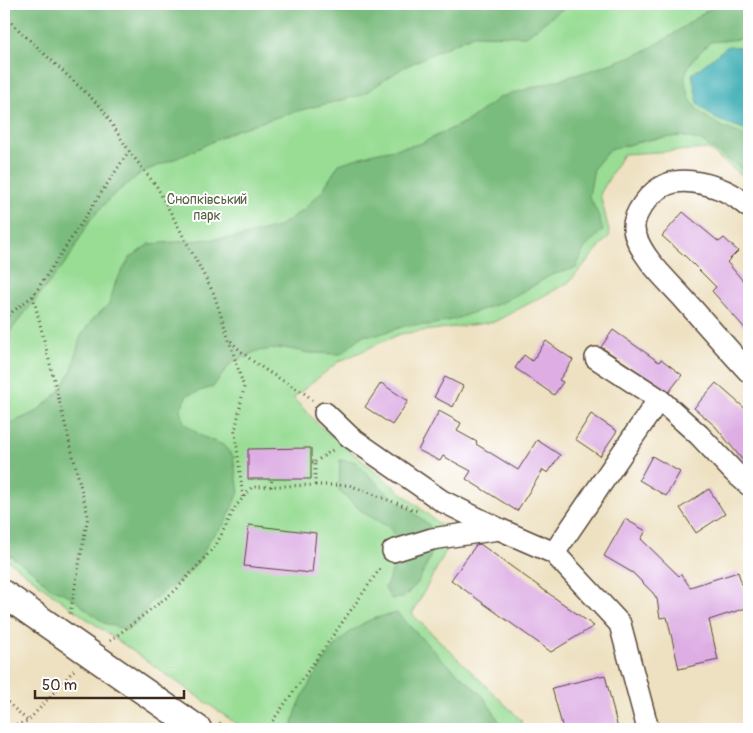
<svg xmlns="http://www.w3.org/2000/svg" width="753" height="733" font-family="Pangolin,sans-serif">
<style>
.green{fill:#99dd95;stroke:#6a845a}
.forest{fill:#7abc7e;stroke:#5a734e}
.water{fill:#3badb4;stroke:#3b6c69}
.building{fill:#ddade4}
.lines{fill:none;stroke-linecap:round;stroke-linejoin:round}
.minor-casing{stroke:#564536;stroke-width:24}
.major-casing{stroke:#564536;stroke-width:29}
.path{stroke:#564536;stroke-width:3;stroke-dasharray:1 4;stroke-linecap:butt}
.minor{stroke:#fff;stroke-width:21}
.major{stroke:#fff;stroke-width:26}
.labels{text-anchor:middle;dominant-baseline:central;stroke-width:4;stroke-linejoin:round;paint-order:stroke}
.park-label{font-size:14px;fill:#576042;stroke:#fff}
</style>
<rect width="100%" height="100%" fill="#fff"/>
<filter id="ink" filterUnits="userSpaceOnUse"><feTurbulence type="fractalNoise" baseFrequency=".02" numOctaves="2"/><feDisplacementMap in="SourceGraphic" scale="10" xChannelSelector="R" yChannelSelector="G"/><feConvolveMatrix kernelMatrix="1 2 1 2 8 2 1 2 1" color-interpolation-filters="sRGB"/></filter>
<filter id="wash" filterUnits="userSpaceOnUse"><feTurbulence type="fractalNoise" baseFrequency=".0096" numOctaves="4" result="noise"/><feDisplacementMap in="SourceGraphic" scale="20" xChannelSelector="R" yChannelSelector="G"/><feGaussianBlur stdDeviation="1.12" result="paint"/><feColorMatrix in="noise" values="0 0 0 0 0 0 0 0 0 0 0 0 0 0 0 0 0 1.4 0 .05"/><feComposite in="paint" operator="in"/></filter>
<g filter="url(#wash)">
<rect width="100%" height="100%" fill="#eee1c1"/>
<path class="green" d="M 4,4 L 749,4 L 749,181 L 708,149 L 623,154 L 600,194 L 610,235 L 568,283 L 494,322 L 400,334 L 338,362 L 293,398 L 321,427 L 454,536 L 412,614 L 522,721 L 517,729 L 244,729 L 63,602 L 4,557 Z"/>
<path class="forest" d="M 4,4 L 569,4 L 526,36 L 473,35 L 404,67 L 362,95 L 297,111 L 236,130 L 187,154 L 142,172 L 111,197 L 90,220 L 69,258 L 4,339 Z
M 716,4 L 749,4 L 749,38 L 710,42 C 701,52 689,61 685,75 C 684,80 686,86 687,90 C 694,118 725,128 749,137 L 749,174 L 701,141 L 681,136 L 653,139 L 610,149 L 594,168 L 589,196 L 598,214 L 603,230 L 584,249 L 576,268 L 551,275 L 533,286 L 503,302 L 455,319 L 430,325 L 408,325 L 377,335 L 363,335 L 341,354 L 309,353 L 284,348 L 257,351 L 231,363 L 213,387 L 187,395 L 180,410 L 184,423 L 201,436 L 223,445 L 233,456 L 239,492 L 225,524 L 210,539 L 199,561 L 182,579 L 150,602 L 141,620 L 127,630 L 104,623 L 68,595 L 50,588 L 35,573 L 4,551 L 4,426 L 36,412 L 60,391 L 72,370 L 80,338 L 91,321 L 109,304 L 116,281 L 130,258 L 149,244 L 241,237 L 278,227 L 303,210 L 322,191 L 339,164 L 374,153 L 420,144 L 469,120 L 500,97 L 589,71 L 644,52 L 672,35 Z
M 340,460 L 355,462 L 391,497 L 406,507 L 429,525 L 435,541 L 429,560 L 417,584 L 403,598 L 391,599 L 385,588 L 395,565 L 400,544 L 390,528 L 364,513 L 339,491 Z
M 397,613 L 442,659 L 483,696 L 501,724 L 499,729 L 293,729 C 291,706 326,656 342,639 C 348,633 357,627 364,623 C 373,617 387,616 397,613 Z"/>
<path class="water" d="M 728,46 L 749,48 L 749,131 L 716,119 L 698,104 L 692,74 Z"/>
<g id="blocks">
<path class="building" d="M 683,212 L 719,242 L 724,238 L 738,251 L 727,262 L 749,288 L 749,333 L 712,291 L 716,287 L 686,257 L 662,236 Z
M 613,330 L 659,362 L 661,359 L 682,375 L 669,392 L 601,347 Z
M 546,341 L 573,360 L 559,380 L 563,382 L 554,395 L 515,368 L 524,355 L 532,361 Z
M 445,377 L 463,386 L 453,407 L 434,397 Z
M 381,383 L 408,401 L 392,425 L 365,407 Z
M 716,383 L 749,412 L 749,468 L 715,426 L 694,408 Z
M 439,411 L 461,423 L 457,431 L 477,442 L 476,444 L 518,470 L 537,440 L 560,455 L 548,473 L 543,470 L 517,511 L 466,479 L 471,471 L 443,456 L 440,461 L 418,450 Z
M 591,414 L 617,431 L 600,456 L 575,439 Z
M 311,448 L 311,479 L 248,479 L 248,449 Z
M 652,456 L 680,472 L 666,496 L 639,480 Z
M 709,489 L 725,514 L 696,533 L 680,508 Z
M 625,519 L 646,531 L 641,539 L 679,576 L 681,574 L 690,587 L 738,572 L 749,607 L 709,620 L 718,660 L 679,669 L 667,617 L 660,618 L 657,599 L 653,593 L 633,573 L 604,556 Z
M 249,525 L 316,533 L 312,573 L 244,566 Z
M 480,544 L 594,626 L 551,652 L 451,580 L 476,545 Z
M 605,675 L 618,729 L 563,729 L 552,688 Z"/>
</g>
</g>
<g filter="url(#ink)">
<use href="#blocks" fill-opacity="0" stroke="#564536" stroke-width="1"/>
<g class="lines">
<defs>
<path id="minor" d="M 749,207 C 743,203 737,197 731,194 C 715,185 685,177 668,184 C 651,190 629,216 635,234 C 643,259 666,279 683,298 C 705,323 727,348 749,372
M 596,358 L 659,399
M 325,413 L 350,437 L 442,501 L 499,529 L 554,553 L 620,624 L 648,729
M 393,551 L 432,539 L 499,529
M 554,553 L 659,399 L 699,435 L 734,472 L 749,485"/>
<path id="major" d="M 4,594 L 198,729"/>
</defs>
<use href="#minor" class="minor-casing"/>
<use href="#major" class="major-casing"/>
<path class="path" d="M 4,16 L 101,107 L 129,151 L 157,187 L 214,294 L 244,387 L 235,432 L 243,498
M 33,296 L 88,516 L 70,614
M 4,318 L 33,296 L 129,151
M 231,341 C 252,365 281,379 307,395 L 312,400
M 315,462 L 334,449
M 315,485 L 349,485 L 420,512
M 271,487 L 272,479
M 110,641 L 176,590 L 216,545 L 236,506 L 252,487 L 315,485 L 315,462 L 311,462
M 4,699 L 28,721
M 219,723 L 228,729
M 16,725 L 28,721 L 75,669
M 267,729 L 382,566"/>
<use href="#minor" class="minor"/>
<use href="#major" class="major"/>
</g>
</g>
<g class="labels">
<g class="park-label">
<text x="207" y="199">Снопківський<tspan x="207" dy="16">парк</tspan></text>
</g>
</g>
<rect width="753" height="733" fill="none" stroke="#fff" stroke-width="20"/>
<path d="M35 690v8h149v-8" fill="none" stroke="#3b2a1e" stroke-width="2.5"/>
<text x="42" y="690" font-size="15" fill="#3b2a1e" stroke="#ffffff" stroke-width="4" paint-order="stroke">50 m</text>
</svg>
